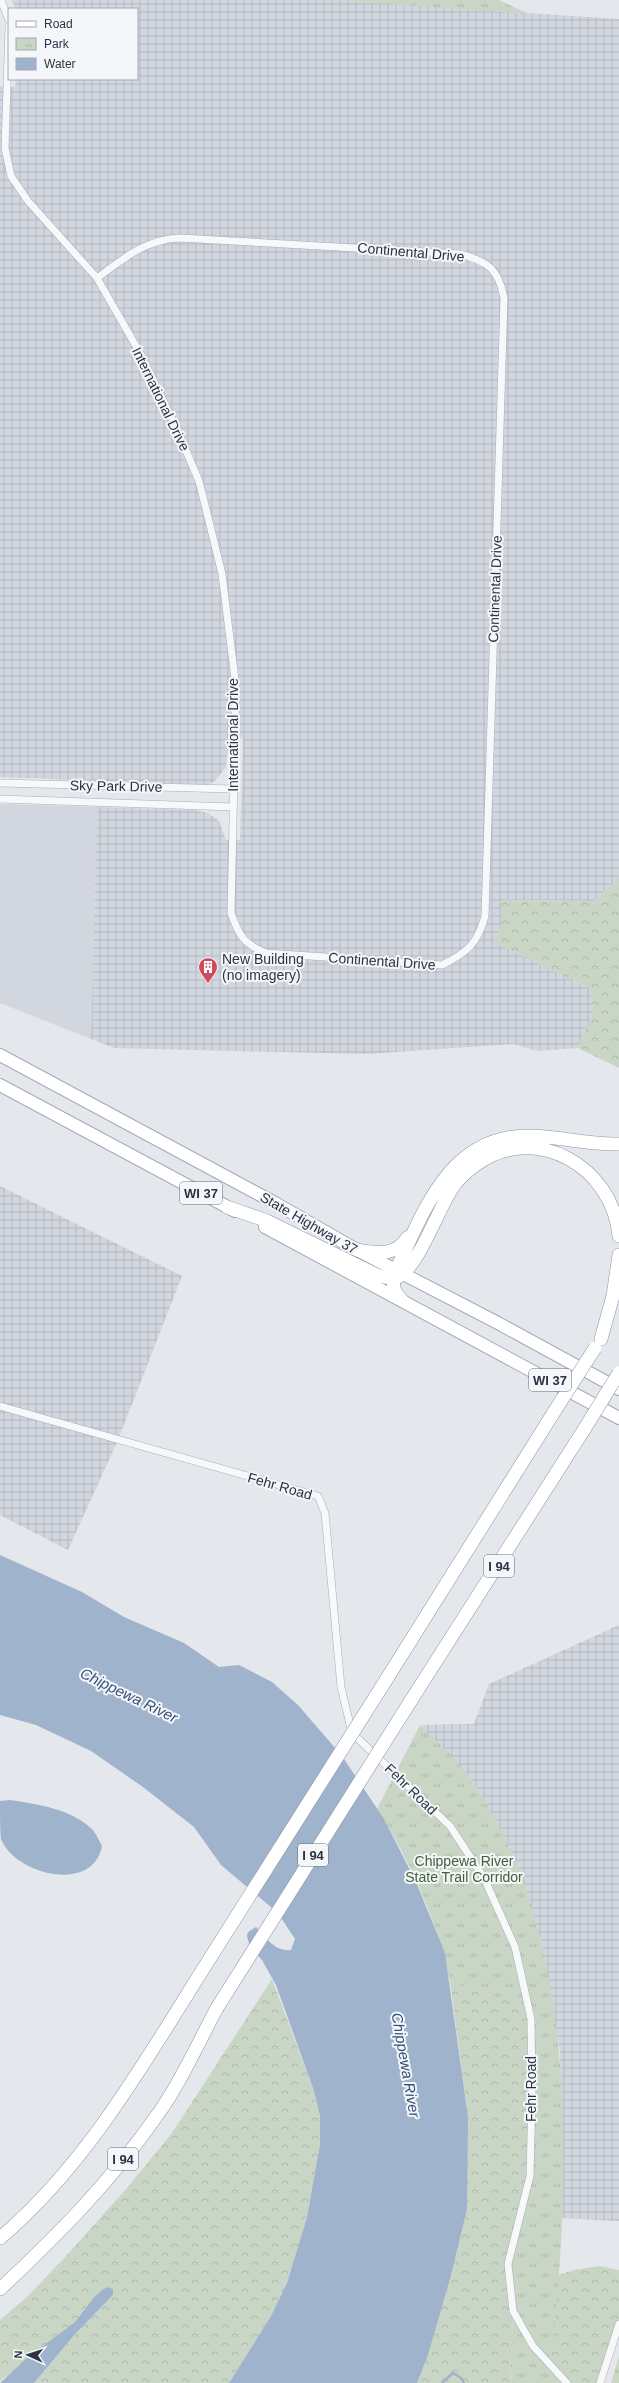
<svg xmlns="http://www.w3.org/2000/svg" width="619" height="2383" font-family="Helvetica,sans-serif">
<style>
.built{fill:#d2d6de}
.industrial{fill:url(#industrial-grid)}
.forest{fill:url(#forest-crowns)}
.park{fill:url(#park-tufts)}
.water{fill:#9fb4cc}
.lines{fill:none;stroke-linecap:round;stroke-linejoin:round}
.stream{stroke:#9fb4cc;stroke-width:2.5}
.minor-casing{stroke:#a9aeb7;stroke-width:8}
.primary-casing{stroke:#a3abb8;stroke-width:14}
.motorway-casing{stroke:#8b94a3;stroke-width:14}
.minor{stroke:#f7f8fa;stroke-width:7}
.primary{stroke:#fff;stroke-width:12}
.motorway{stroke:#fff;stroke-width:13}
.motorway-bridge-casing{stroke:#8b94a3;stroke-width:14;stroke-linecap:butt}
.motorway-bridge{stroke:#fff;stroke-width:13}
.labels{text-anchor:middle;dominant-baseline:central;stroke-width:4;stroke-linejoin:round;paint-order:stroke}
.shield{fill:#f4f6f9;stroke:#676e7b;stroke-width:1}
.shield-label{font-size:13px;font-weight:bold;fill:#2b3445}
.street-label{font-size:14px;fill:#2b3445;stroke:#f4f6f9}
.poi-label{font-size:14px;fill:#2b3445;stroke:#f4f6f9;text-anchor:start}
.park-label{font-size:14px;fill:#3f6138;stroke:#f4f6f9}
.water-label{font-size:15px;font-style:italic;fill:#34527a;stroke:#f4f6f9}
</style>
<defs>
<pattern id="industrial-grid" width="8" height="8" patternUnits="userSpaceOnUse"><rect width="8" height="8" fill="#d2d6de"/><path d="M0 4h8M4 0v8" fill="none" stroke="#b4b8c0"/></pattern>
<pattern id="forest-crowns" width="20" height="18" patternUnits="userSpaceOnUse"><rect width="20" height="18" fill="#c9d6c5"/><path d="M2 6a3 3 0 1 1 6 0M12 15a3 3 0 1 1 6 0" fill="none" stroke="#adb8ab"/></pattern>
<pattern id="park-tufts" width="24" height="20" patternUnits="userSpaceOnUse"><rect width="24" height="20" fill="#c9d6c5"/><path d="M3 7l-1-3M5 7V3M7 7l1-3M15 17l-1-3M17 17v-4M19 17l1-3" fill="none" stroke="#adb8ab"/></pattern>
</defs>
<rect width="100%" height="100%" fill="#e4e7ec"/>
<path class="built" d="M 0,804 L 97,807 L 91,1039 L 0,1003 Z"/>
<path class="industrial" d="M 12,0 L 333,0 L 619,19 L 619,878 L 594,901 L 501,900 L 501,926 L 494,942 L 591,989 L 593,1013 L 578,1048 L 537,1051 L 514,1044 L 366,1054 L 114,1048 L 91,1039 L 97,807 L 193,810 L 208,813 L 219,821 L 226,840 L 240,840 L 243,738 L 229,738 L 226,767 L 214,782 L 207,785 L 0,777 L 0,86 L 15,87 L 16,79 L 137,79 L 137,9 L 15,9 Z
M 0,1186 L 182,1276 L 118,1440 L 68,1550 L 0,1515 Z
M 619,1625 L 619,2221 L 561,2218 L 563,2175 L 560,2053 L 542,1944 L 509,1846 L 486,1802 L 464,1770 L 420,1725 L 474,1724 L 489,1684 Z"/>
<path class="forest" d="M 619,878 L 619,1068 L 578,1048 L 593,1013 L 591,989 L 494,942 L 501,926 L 501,900 L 594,901 Z
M 272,1979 L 314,2091 L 320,2116 L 320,2144 L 307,2217 L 287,2283 L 271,2316 L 229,2383 L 34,2383 L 76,2333 L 113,2295 L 95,2296 L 75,2322 L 0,2381 L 0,2320 L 28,2296 L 67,2255 L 127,2188 L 172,2133 Z
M 450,1981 L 496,1997 L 525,1997 L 531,2021 L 530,2176 L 513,2311 L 510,2383 L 444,2383 L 443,2381 L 440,2383 L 417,2383 L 428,2354 L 450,2279 L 468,2117 Z
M 599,2266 L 619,2270 L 619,2324 L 600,2383 L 549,2383 L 558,2275 L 574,2270 Z
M 619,2356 L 619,2383 L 611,2383 Z"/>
<path class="park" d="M 333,0 L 499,0 L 529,14 Z
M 420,1725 C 435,1740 452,1754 464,1770 C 571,1910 571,2132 557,2300 C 555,2327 551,2355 549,2383 L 510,2383 L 513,2311 L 508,2264 L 530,2176 L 531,2021 L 525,1997 L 496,1997 L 450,1981 C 439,1925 408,1856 377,1809 Z"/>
<path class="water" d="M 0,1555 L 82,1592 L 124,1617 L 184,1643 L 219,1667 L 239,1665 L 272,1682 L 298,1705 L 342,1756 L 384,1819 L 416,1882 L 445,1953 L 468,2117 L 467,2209 L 450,2279 L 428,2355 L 417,2383 L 229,2383 L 271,2316 L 287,2283 L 307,2217 L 320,2144 L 320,2116 L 314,2091 L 276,1985 L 262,1960 L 250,1947 L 247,1936 L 248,1932 L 256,1927 C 265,1937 275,1952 291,1950 L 295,1939 L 278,1913 L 221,1865 L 194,1827 L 143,1787 L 91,1751 L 36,1725 L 0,1715 Z
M 10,1800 C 37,1804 72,1809 93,1830 C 97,1835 99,1841 102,1846 C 93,1894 15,1875 1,1839 C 0,1829 0,1812 0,1801 Z
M 107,2287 L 113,2289 L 113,2295 L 76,2333 L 34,2383 L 0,2383 L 27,2358 L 75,2322 L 95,2296 Z"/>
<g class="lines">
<path class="stream" d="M 442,2383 L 453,2373 L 461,2378 L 464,2383"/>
<defs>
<path id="minor" d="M 1,0 L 9,20
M 9,26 L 5,148 L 11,176 L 28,201 L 97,278 L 140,353 L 175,425 L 199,481 L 205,505 L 222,574 L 236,687 L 231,913 C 239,936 244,944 266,953 L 442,965 C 467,953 478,943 485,916 L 504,298 C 499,269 487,261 460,254 L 180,238 C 146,239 123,259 97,278
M 0,783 L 233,789
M 0,799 L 233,807
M 0,1406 L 318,1496 L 325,1513 L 341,1687 L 352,1733 L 450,1826 L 484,1878 L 515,1947 L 531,2019 L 532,2096 L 530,2176 L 508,2264 L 513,2311 L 533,2346 L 567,2383
M 600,2383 L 619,2324"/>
<path id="primary" d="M 0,1055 L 275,1203 L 357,1250 L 496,1322 L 619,1389
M 0,1085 L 235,1211
M 265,1227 L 619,1418"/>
<path id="motorway" d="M 227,1207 L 267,1221 L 377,1275 C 384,1277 391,1280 398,1277 C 418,1267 438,1210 451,1190 C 457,1180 467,1171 477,1164 C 536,1122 613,1167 619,1236
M 357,1250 C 378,1253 395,1257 408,1237
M 402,1300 C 392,1291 392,1283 396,1270 C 424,1211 449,1136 528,1136 C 558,1136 588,1145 619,1144
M 601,1339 L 613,1296 L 619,1255
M 386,1680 L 554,1412
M 410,1702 L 585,1428
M 0,2238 C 85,2166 141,2068 200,1974
M 0,2289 C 58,2235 113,2179 158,2114 C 180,2084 199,2041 217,2008"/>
</defs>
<use href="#minor" class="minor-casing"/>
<use href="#primary" class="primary-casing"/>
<use href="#motorway" class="motorway-casing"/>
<use href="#minor" class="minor"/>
<use href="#primary" class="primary"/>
<use href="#motorway" class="motorway"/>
<defs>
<path id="motorway-bridge" d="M 554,1412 L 595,1348
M 585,1428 L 619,1373
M 200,1974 L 386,1680
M 217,2008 L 410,1702"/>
</defs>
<use href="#motorway-bridge" class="motorway-bridge-casing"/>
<use href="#motorway-bridge" class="motorway-bridge"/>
</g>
<defs>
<symbol id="building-pin" viewBox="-11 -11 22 30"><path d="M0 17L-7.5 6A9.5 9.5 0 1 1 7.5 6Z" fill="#d1495b" stroke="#f4f6f9"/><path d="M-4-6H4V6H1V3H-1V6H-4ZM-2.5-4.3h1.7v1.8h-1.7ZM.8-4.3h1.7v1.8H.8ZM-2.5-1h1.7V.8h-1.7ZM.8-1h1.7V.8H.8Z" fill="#fff"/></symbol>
</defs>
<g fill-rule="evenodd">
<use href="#building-pin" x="197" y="956" width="22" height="30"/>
</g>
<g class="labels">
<g class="shield">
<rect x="180" y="1182" width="42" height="22" rx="3"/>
<rect x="529" y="1369" width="42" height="22" rx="3"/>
<rect x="484" y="1555" width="30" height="22" rx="3"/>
<rect x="298" y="1844" width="30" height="22" rx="3"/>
<rect x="108" y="2148" width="30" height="22" rx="3"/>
</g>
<g class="shield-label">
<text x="201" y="1193">WI 37</text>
<text x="550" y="1380">WI 37</text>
<text x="499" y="1566">I 94</text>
<text x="313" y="1855">I 94</text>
<text x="123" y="2159">I 94</text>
</g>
<g class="street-label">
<text transform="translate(411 252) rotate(5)">Continental Drive</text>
<text transform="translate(161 399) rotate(64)">International Drive</text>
<text transform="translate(495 589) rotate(-88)">Continental Drive</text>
<text transform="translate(233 735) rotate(-90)">International Drive</text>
<text transform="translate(116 786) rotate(1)">Sky Park Drive</text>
<text transform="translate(382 961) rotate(4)">Continental Drive</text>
<text transform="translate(309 1223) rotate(30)">State Highway 37</text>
<text transform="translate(280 1486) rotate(16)">Fehr Road</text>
<text transform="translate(411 1789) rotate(44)">Fehr Road</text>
<text transform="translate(531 2089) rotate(-90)">Fehr Road</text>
</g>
<g class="poi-label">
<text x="222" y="959">New Building<tspan x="222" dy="16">(no imagery)</tspan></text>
</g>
<g class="park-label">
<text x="464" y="1861">Chippewa River<tspan x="464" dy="16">State Trail Corridor</tspan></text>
</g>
<g class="water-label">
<text transform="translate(129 1695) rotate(26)">Chippewa River</text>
<text transform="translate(406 2065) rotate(80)">Chippewa River</text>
</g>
</g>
<rect x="8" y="8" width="130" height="72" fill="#f4f6f9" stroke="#a4a8b1"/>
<rect x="16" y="21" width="20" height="6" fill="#ffffff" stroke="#a4a8b1"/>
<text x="44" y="28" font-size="12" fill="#2b3445">Road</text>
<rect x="16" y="38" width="20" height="12" fill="url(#park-tufts)" stroke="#a4a8b1"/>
<text x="44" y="48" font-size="12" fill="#2b3445">Park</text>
<rect x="16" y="58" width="20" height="12" fill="#9fb4cc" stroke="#a4a8b1"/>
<text x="44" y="68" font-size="12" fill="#2b3445">Water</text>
<g transform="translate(28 2355) rotate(273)" stroke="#f4f6f9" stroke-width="3" paint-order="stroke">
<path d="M0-3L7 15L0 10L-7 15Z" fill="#2b3445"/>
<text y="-6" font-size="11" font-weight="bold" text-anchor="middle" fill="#2b3445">N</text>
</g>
</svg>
